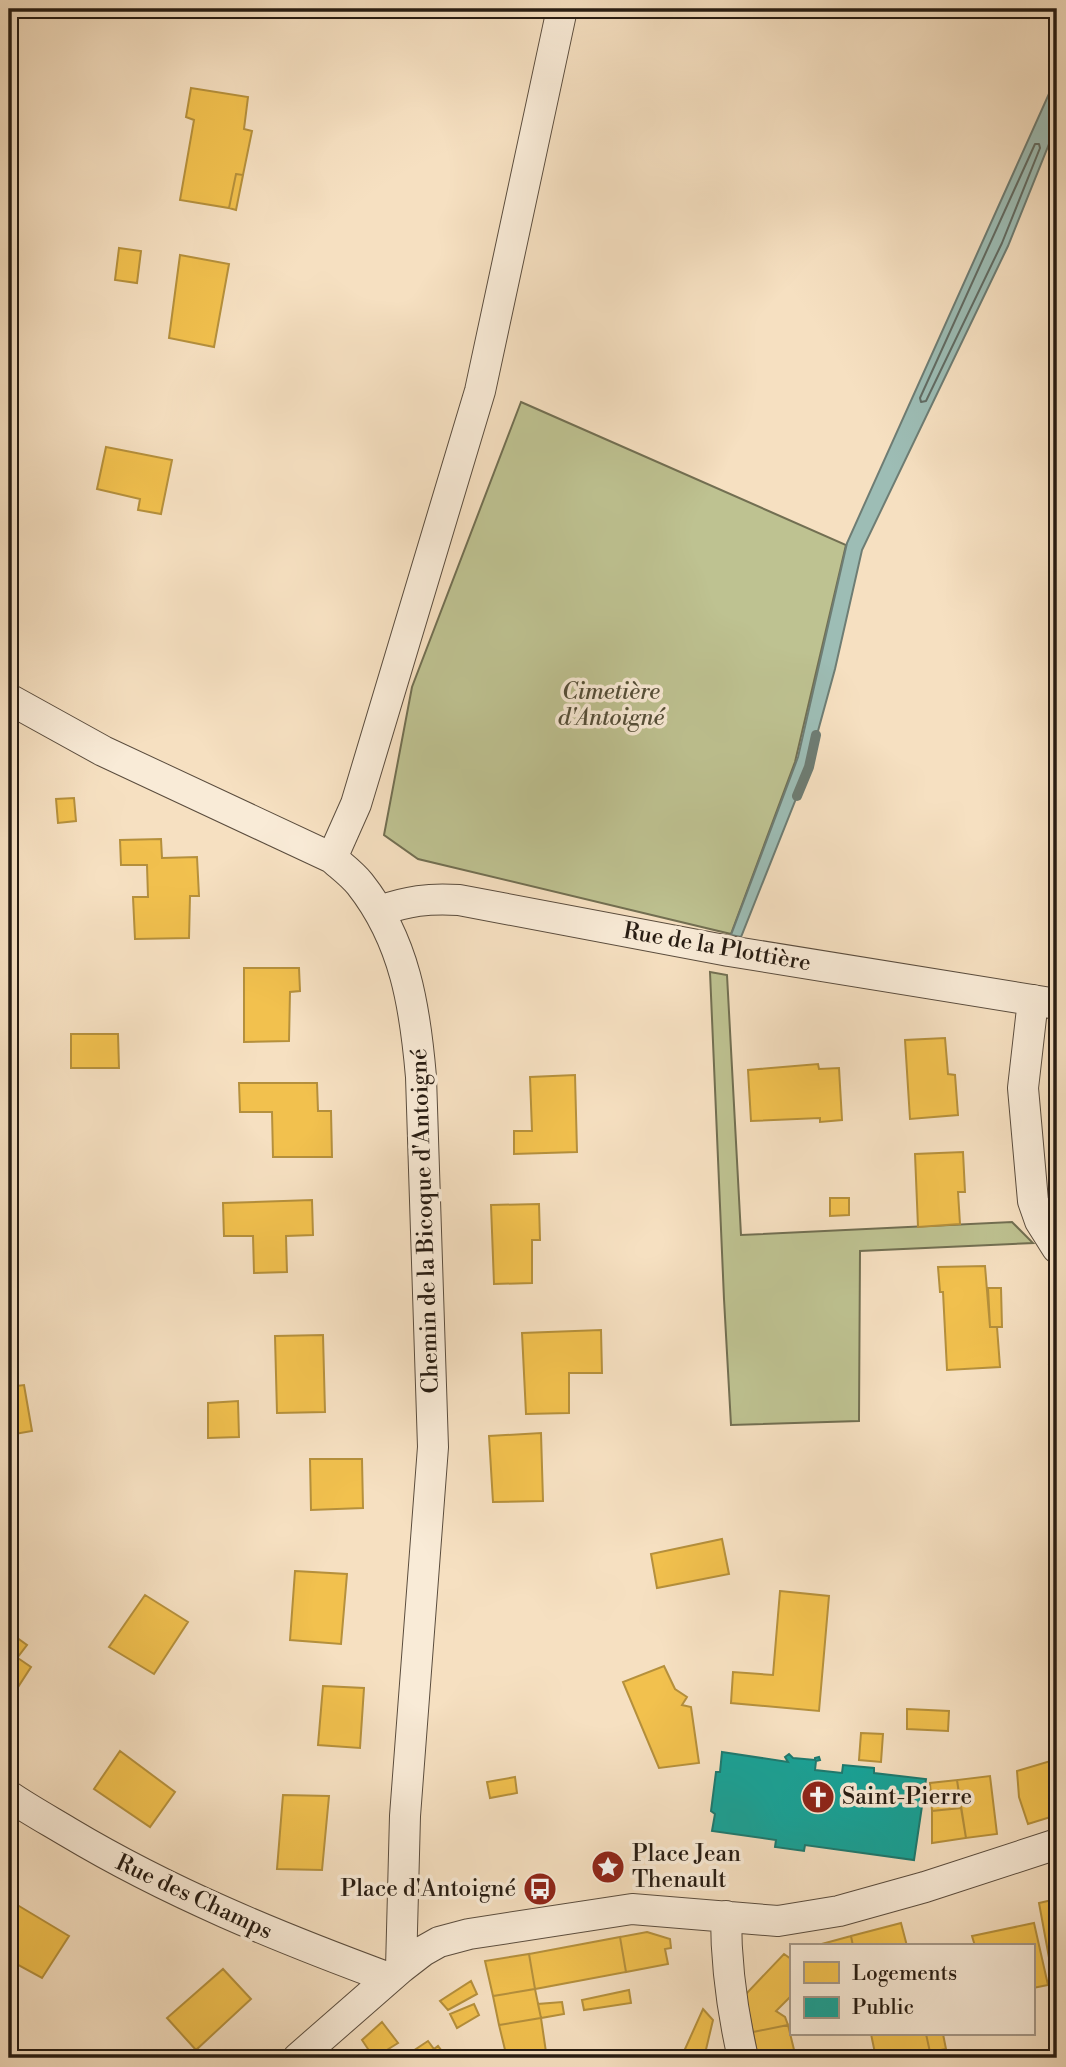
<svg xmlns="http://www.w3.org/2000/svg" width="1066" height="2067" font-family="'Libre Bodoni',serif">
<style>
.green{fill:#bec291;stroke:#726f52;stroke-width:2}
.water{fill:#9dbdb5;stroke:#6e7d74;stroke-width:2}
.homes{fill:#f2c14e;stroke:#b5903c;stroke-width:2}
.public{fill:#17a398;stroke:#1c7a70;stroke-width:2}
.lines{fill:none;stroke-linecap:round;stroke-linejoin:round}
.shore{stroke:#626c64;stroke-width:2}
.stream{stroke:#6e7d74;stroke-width:10}
.street-casing{stroke:#5b4d3e;stroke-width:32}
.street{stroke:#f9ebd7;stroke-width:30}
.labels{text-anchor:middle;dominant-baseline:central;stroke-width:7;stroke-linejoin:round;paint-order:stroke}
.park-label{font-size:23px;font-style:italic;fill:#544e38;stroke:#f9ebd7}
.street-label{font-size:23px;fill:#271c12;stroke:#f9ebd7}
.poi-label{font-size:23px;fill:#271c12;stroke:#f9ebd7;text-anchor:start}
</style>
<rect width="100%" height="100%" fill="#f6e0c1"/>
<filter id="stains"><feTurbulence type="fractalNoise" baseFrequency=".00286" numOctaves="4"/><feColorMatrix values="0 0 0 0 .2 0 0 0 0 .09 0 0 0 0 .02 0 0 0 .5 -.17"/></filter>
<radialGradient id="worn" r=".72"><stop offset=".6" stop-color="#630" stop-opacity="0"/><stop offset="1" stop-color="#630" stop-opacity=".3"/></radialGradient>
<path class="green" d="M 521,402 L 846,545 L 795,762 L 731,934 L 418,859 L 384,835 L 412,687 Z
M 710,972 L 727,975 L 741,1235 L 1012,1222 L 1033,1243 L 860,1251 L 859,1421 L 731,1425 L 724,1299 Z"/>
<path class="water" d="M 1057,76 L 1057,124 L 1008,246 L 862,550 L 835,669 L 807,771 L 741,937 L 731,935 L 798,757 L 847,543 Z"/>
<path class="homes" d="M 191,88 L 248,97 L 244,129 L 252,131 L 243,175 L 236,174 L 229,208 L 180,200 L 194,120 L 186,117 Z
M 236,174 L 243,175 L 236,210 L 229,208 Z
M 119,248 L 141,251 L 137,283 L 115,280 Z
M 180,255 L 229,264 L 214,347 L 169,338 Z
M 106,447 L 172,460 L 161,514 L 138,510 L 140,499 L 97,489 Z
M 74,798 L 76,821 L 58,823 L 56,799 Z
M 161,839 L 162,858 L 197,857 L 199,896 L 190,896 L 189,938 L 135,939 L 133,897 L 148,897 L 147,865 L 121,865 L 120,840 Z
M 244,968 L 299,968 L 300,991 L 290,992 L 289,1041 L 244,1042 Z
M 71,1034 L 118,1034 L 119,1068 L 71,1068 Z
M 945,1038 L 948,1074 L 955,1075 L 958,1115 L 910,1119 L 905,1040 Z
M 818,1064 L 819,1069 L 839,1068 L 842,1120 L 820,1122 L 820,1118 L 751,1121 L 748,1070 Z
M 575,1075 L 577,1152 L 514,1154 L 514,1131 L 532,1131 L 530,1077 Z
M 239,1083 L 317,1083 L 318,1111 L 331,1111 L 332,1157 L 273,1157 L 272,1112 L 240,1112 Z
M 963,1152 L 965,1192 L 958,1192 L 960,1224 L 918,1227 L 915,1154 Z
M 830,1198 L 849,1198 L 849,1215 L 830,1216 Z
M 312,1200 L 313,1235 L 286,1236 L 287,1272 L 254,1273 L 253,1236 L 224,1236 L 223,1203 Z
M 539,1204 L 540,1240 L 532,1240 L 532,1283 L 494,1284 L 491,1205 Z
M 985,1266 L 990,1327 L 997,1327 L 1000,1367 L 947,1370 L 943,1292 L 940,1292 L 938,1267 Z
M 988,1288 L 1001,1288 L 1002,1327 L 990,1327 Z
M 601,1330 L 602,1373 L 569,1373 L 569,1413 L 526,1414 L 522,1333 Z
M 323,1335 L 325,1412 L 277,1413 L 275,1336 Z
M 1049,1365 L 1057,1365 L 1057,1414 L 1054,1415 Z
M 24,1385 L 32,1431 L 9,1435 L 9,1387 Z
M 238,1401 L 239,1437 L 208,1438 L 208,1403 Z
M 541,1433 L 543,1501 L 493,1502 L 489,1436 Z
M 310,1459 L 362,1459 L 363,1508 L 311,1510 Z
M 722,1539 L 729,1574 L 657,1588 L 651,1554 Z
M 295,1571 L 347,1574 L 341,1644 L 290,1640 Z
M 780,1591 L 829,1596 L 819,1711 L 731,1703 L 733,1672 L 773,1675 Z
M 145,1595 L 188,1622 L 154,1674 L 109,1647 Z
M 9,1632 L 27,1645 L 17,1658 L 9,1652 Z
M 9,1652 L 31,1667 L 9,1701 Z
M 664,1666 L 675,1689 L 687,1697 L 682,1705 L 691,1707 L 699,1763 L 659,1768 L 623,1682 Z
M 323,1686 L 364,1688 L 360,1748 L 318,1745 Z
M 907,1709 L 949,1711 L 948,1731 L 907,1729 Z
M 861,1733 L 883,1734 L 881,1762 L 859,1760 Z
M 120,1751 L 175,1792 L 150,1827 L 94,1789 Z
M 1057,1759 L 1057,1815 L 1028,1824 L 1019,1797 L 1017,1771 Z
M 990,1776 L 997,1834 L 966,1838 L 957,1780 Z
M 515,1777 L 517,1793 L 490,1798 L 487,1782 Z
M 957,1780 L 961,1808 L 932,1811 L 930,1783 Z
M 283,1795 L 329,1796 L 322,1870 L 277,1869 Z
M 961,1808 L 966,1838 L 932,1843 L 932,1811 Z
M 9,1900 L 69,1936 L 42,1978 L 9,1960 Z
M 1052,1900 L 1057,1929 L 1057,1985 L 1054,1985 L 1039,1903 Z
M 901,1923 L 907,1946 L 853,1946 L 851,1936 Z
M 1034,1923 L 1048,1985 L 1033,1988 L 1033,1946 L 975,1946 L 972,1936 Z
M 647,1932 L 670,1939 L 671,1948 L 665,1949 L 668,1964 L 626,1972 L 620,1937 Z
M 851,1936 L 853,1946 L 813,1946 L 818,1945 Z
M 620,1937 L 626,1972 L 535,1989 L 529,1954 Z
M 529,1954 L 535,1989 L 493,1996 L 485,1961 Z
M 784,1954 L 791,1959 L 791,1996 L 776,2011 L 785,2017 L 788,2025 L 753,2032 L 745,1995 Z
M 223,1969 L 251,1999 L 196,2050 L 167,2018 Z
M 471,1981 L 477,1994 L 448,2010 L 440,2001 Z
M 535,1989 L 541,2018 L 499,2025 L 493,1996 Z
M 629,1990 L 631,2003 L 584,2010 L 582,2000 Z
M 562,2002 L 564,2014 L 541,2018 L 538,2004 Z
M 474,2004 L 479,2015 L 457,2028 L 450,2014 Z
M 703,2009 L 713,2020 L 704,2058 L 681,2058 Z
M 541,2018 L 546,2052 L 507,2058 L 499,2025 Z
M 382,2022 L 398,2043 L 374,2058 L 362,2040 Z
M 788,2025 L 796,2058 L 758,2058 L 753,2032 Z
M 871,2034 L 926,2034 L 930,2052 L 897,2058 L 876,2058 Z
M 926,2034 L 943,2034 L 946,2049 L 930,2052 Z
M 428,2041 L 434,2049 L 438,2046 L 447,2058 L 410,2058 L 407,2055 Z
M 548,2053 L 649,2058 L 548,2058 Z"/>
<path class="public" d="M 722,1752 L 788,1762 L 785,1757 L 789,1754 L 793,1758 L 815,1760 L 815,1758 L 819,1757 L 820,1760 L 816,1761 L 815,1770 L 842,1773 L 843,1765 L 874,1768 L 874,1773 L 926,1779 L 914,1860 L 805,1845 L 804,1851 L 775,1847 L 776,1840 L 712,1831 L 715,1814 L 711,1811 L 716,1772 L 720,1772 Z"/>
<g class="lines">
<path class="shore" d="M 1035,144 L 1039,144 L 1040,148 L 1002,243 L 926,401 L 921,402 L 920,398 Z"/>
<path class="stream" d="M 797,796 L 809,767 L 816,735"/>
<defs>
<path id="street" d="M 9,699 L 103,751 L 332,858 C 341,866 352,874 360,884 C 405,941 415,1007 421,1077 L 433,1447 L 405,1816 L 401,1968
M 332,858 L 356,804 L 480,391 L 562,9
M 379,911 C 408,901 428,898 459,900 L 729,951 L 1057,1004
M 1033,1000 L 1023,1088 L 1033,1201 L 1040,1221 L 1057,1248
M 9,1796 C 28,1809 48,1820 68,1832 C 170,1893 278,1937 389,1978
M 726,1916 C 726,1966 732,2010 743,2058
M 298,2058 L 401,1968 L 423,1951 L 439,1942 L 469,1934 L 632,1909 L 778,1921 L 839,1911 L 925,1887 L 1057,1844"/>
</defs>
<use href="#street" class="street-casing"/>
<use href="#street" class="street"/>
</g>
<defs>
<symbol id="church-disc" viewBox="-11 -11 22 22"><circle r="9.5" fill="#8f2418" stroke="#f9ebd7"/><path d="M-1.2-6h2.4v3.5h3.3v2.4h-3.3V6h-2.4V-.1h-3.3v-2.4h3.3Z" fill="#fff"/></symbol>
<symbol id="sight-disc" viewBox="-11 -11 22 22"><circle r="9.5" fill="#8f2418" stroke="#f9ebd7"/><path d="M0-6L1.8-2.2L6-1.7L2.9 1.2L3.7 5.4L0 3.3L-3.7 5.4L-2.9 1.2L-6-1.7L-1.8-2.2Z" fill="#fff"/></symbol>
<symbol id="bus-disc" viewBox="-11 -11 22 22"><circle r="9.5" fill="#8f2418" stroke="#f9ebd7"/><path d="M-5-6H5V4H4V6H2V4H-2V6H-4V4H-5ZM-3.5-4V0h7V-4ZM-3.5 1.2v1.5H-2V1.2ZM2 1.2v1.5H3.5V1.2Z" fill="#fff"/></symbol>
</defs>
<g fill-rule="evenodd">
<use href="#church-disc" x="799" y="1778" width="38" height="38"/>
<use href="#sight-disc" x="589" y="1848" width="38" height="38"/>
<use href="#bus-disc" x="521" y="1870" width="38" height="38"/>
</g>
<g class="labels">
<g class="park-label">
<text x="611" y="692">Cimetière<tspan x="611" dy="26">d'Antoigné</tspan></text>
</g>
<g class="street-label">
<text transform="translate(717 947) rotate(10)">Rue de la Plottière</text>
<text transform="translate(425 1221) rotate(-92)">Chemin de la Bicoque d'Antoigné</text>
<text transform="translate(194 1897) rotate(25)">Rue des Champs</text>
</g>
<g class="poi-label">
<text x="842" y="1797">Saint-Pierre</text>
<text x="632" y="1854">Place Jean<tspan x="632" dy="26">Thenault</tspan></text>
<text x="516" y="1889" text-anchor="end">Place d'Antoigné</text>
</g>
</g>
<rect width="1066" height="2067" fill="none" stroke="#f6e0c1" stroke-width="35"/>
<rect x="10" y="10" width="1045" height="2046" fill="none" stroke="#271c12" stroke-width="3.5"/>
<rect x="18" y="18" width="1031" height="2032" fill="none" stroke="#271c12" stroke-width="2"/>
<rect x="790" y="1944" width="245" height="91" fill="#f9ebd7" stroke="#a59888" stroke-width="2"/>
<rect x="804" y="1962" width="35" height="21" fill="#f2c14e" stroke="#a59888" stroke-width="2"/>
<text x="852" y="1980" font-size="21" fill="#271c12">Logements</text>
<rect x="804" y="1997" width="35" height="21" fill="#17a398" stroke="#a59888" stroke-width="2"/>
<text x="852" y="2014" font-size="21" fill="#271c12">Public</text>
<rect width="100%" height="100%" filter="url(#stains)"/>
<rect width="100%" height="100%" fill="url(#worn)"/>
</svg>
